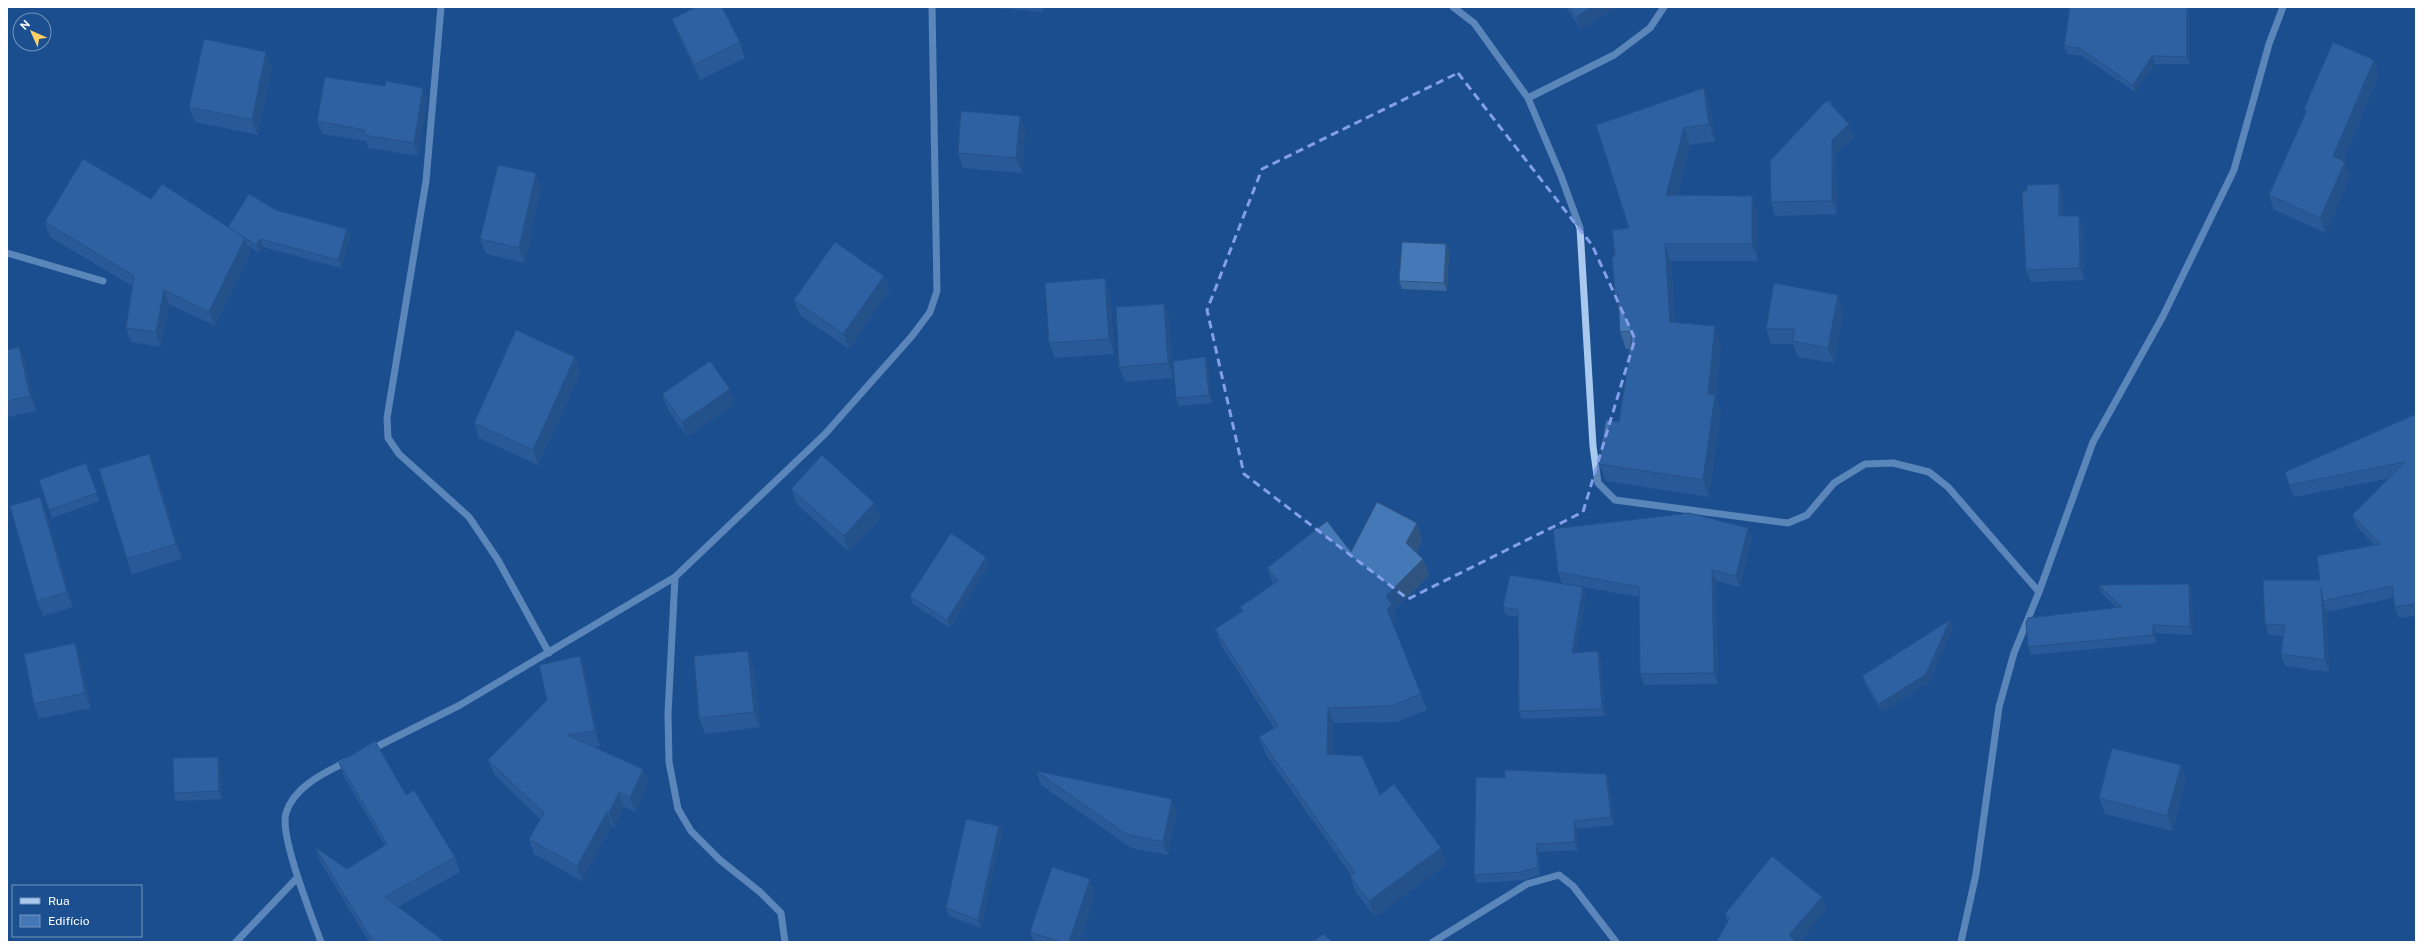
<svg xmlns="http://www.w3.org/2000/svg" width="2423" height="949" font-family="'Public Sans',sans-serif">
<style>
.lines{fill:none;stroke-linecap:round;stroke-linejoin:round}
.minor{stroke:#a9c9ee;stroke-width:7}
.wall{fill:#3a679d}
.shaded-wall{fill:#305480}
.building{fill:#4478b7;stroke:#305480}
.marked{fill:none;stroke:#839eea;stroke-width:3;stroke-dasharray:8 5;stroke-linejoin:round}
</style>
<rect width="100%" height="100%" fill="#1b4f8f"/>
<g class="lines">
<path class="minor" d="M 441,7 L 426,181 L 387,418 L 388,438 L 399,454 L 469,517 L 498,560 L 549,653
M 1453,7 L 1474,23 L 1528,98 L 1561,176 L 1580,228 L 1593,446 L 1598,483 L 1615,500 L 1788,523 L 1807,515 L 1834,483 L 1865,464 L 1893,463 L 1929,472 L 1948,487 L 2039,592
M 1528,98 L 1614,55 L 1650,28 L 1664,7
M 7,253 L 103,281
M 675,577 L 668,714 L 669,762 L 678,809 L 691,831 L 720,860 L 760,892 L 781,913 L 785,942
M 370,750 L 460,705 L 675,577 L 825,434 L 912,336 L 930,312 L 937,291 L 932,7
M 236,942 L 297,878
M 321,942 C 312,917 279,835 286,813 C 294,786 326,772 348,761
M 1433,942 L 1527,884 L 1559,875 L 1573,886 L 1616,942
M 1961,942 L 1976,874 L 1999,707 L 2014,653 L 2039,592 L 2093,442 L 2163,316 L 2234,170 L 2269,44 L 2283,7"/>
</g>
<path class="wall" d="M 996,7 L 1043,7 L 1043,12 L 997,8 Z
M 1566,7 L 1616,7 L 1581,30 Z
M 2187,7 L 2190,15 L 2190,64 L 2155,64 L 2135,92 L 2082,56 L 2067,54 L 2064,46 Z
M 672,19 L 740,42 L 745,58 L 700,80 L 678,34 Z
M 2374,60 L 2379,75 L 2343,161 L 2345,162 L 2350,177 L 2326,233 L 2274,210 L 2269,195 L 2306,113 L 2304,109 Z
M 272,68 L 258,135 L 195,122 L 189,107 Z
M 1704,88 L 1710,105 L 1715,141 L 1690,145 L 1677,195 L 1758,213 L 1758,261 L 1671,261 L 1675,323 L 1721,343 L 1716,397 L 1721,412 L 1709,497 L 1606,481 L 1599,464 L 1619,422 L 1630,349 L 1626,349 L 1620,332 L 1619,306 L 1615,295 L 1615,256 L 1629,228 Z
M 427,100 L 418,156 L 368,148 L 366,141 L 322,134 L 317,121 Z
M 1831,100 L 1834,108 L 1849,124 L 1854,137 L 1836,153 L 1837,214 L 1775,216 L 1771,202 L 1828,102 Z
M 1020,116 L 1025,131 L 1022,173 L 963,168 L 958,153 Z
M 2059,184 L 2063,196 L 2063,216 L 2084,229 L 2084,280 L 2031,282 L 2026,270 L 2027,191 Z
M 541,188 L 525,263 L 486,254 L 480,239 Z
M 151,199 L 228,227 L 347,229 L 350,237 L 341,268 L 263,247 L 259,253 L 248,246 L 250,253 L 215,326 L 169,304 L 161,347 L 131,342 L 126,328 L 132,286 L 50,237 L 45,222 Z
M 1446,244 L 1449,252 L 1447,291 L 1402,289 L 1399,281 Z
M 884,276 L 889,291 L 849,349 L 800,315 L 794,300 Z
M 1110,293 L 1114,354 L 1055,358 L 1049,343 Z
M 1844,310 L 1834,363 L 1798,357 L 1793,344 L 1771,344 L 1766,329 Z
M 1170,319 L 1173,378 L 1125,382 L 1119,367 Z
M 19,347 L 25,362 L 36,411 L 7,417 L 7,350 Z
M 1205,357 L 1208,365 L 1212,403 L 1179,406 L 1176,398 Z
M 581,373 L 538,465 L 479,438 L 474,423 Z
M 730,389 L 735,404 L 687,437 L 668,410 L 662,394 Z
M 2416,414 L 2416,616 L 2399,618 L 2395,607 L 2393,598 L 2327,612 L 2326,609 L 2329,672 L 2285,666 L 2281,654 L 2283,636 L 2269,635 L 2265,624 L 2320,580 L 2374,545 L 2357,527 L 2352,515 L 2390,478 L 2294,497 L 2289,485 Z
M 149,454 L 155,469 L 182,559 L 132,574 L 127,559 Z
M 86,463 L 99,501 L 52,518 L 39,480 Z
M 791,489 L 880,518 L 849,552 L 797,504 Z
M 40,497 L 46,512 L 73,607 L 43,616 L 37,601 Z
M 1748,528 L 1752,539 L 1740,587 L 1716,581 L 1718,684 L 1644,685 L 1640,674 L 1639,597 L 1562,583 L 1558,572 Z
M 1422,539 L 1416,552 L 1423,559 L 1429,575 L 1394,610 L 1398,620 L 1393,624 L 1427,710 L 1397,722 L 1334,723 L 1333,754 L 1380,795 L 1447,864 L 1375,917 L 1356,892 L 1350,876 L 1351,875 L 1265,753 L 1259,737 L 1274,728 L 1221,645 L 1215,629 L 1242,612 L 1240,607 L 1273,584 L 1267,568 L 1351,552 Z
M 989,565 L 950,628 L 913,604 L 910,596 Z
M 2189,584 L 2192,592 L 2193,635 L 2156,633 L 2156,643 L 2031,655 L 2028,647 L 2117,608 L 2101,593 L 2098,585 Z
M 1583,587 L 1586,595 L 1576,652 L 1601,659 L 1605,716 L 1522,719 L 1519,711 L 1518,617 L 1506,615 L 1503,607 Z
M 1950,620 L 1953,628 L 1929,682 L 1882,712 L 1865,684 L 1862,676 Z
M 75,643 L 80,658 L 91,708 L 39,719 L 34,704 Z
M 754,666 L 760,727 L 705,734 L 699,718 Z
M 585,670 L 600,746 L 593,747 L 648,783 L 636,812 L 624,807 L 615,828 L 612,826 L 582,881 L 534,854 L 529,839 L 540,819 L 494,774 L 488,760 Z
M 339,763 L 406,795 L 455,857 L 460,872 L 398,907 L 445,942 L 369,942 L 320,861 L 315,847 L 347,869 L 385,846 L 344,777 Z
M 221,764 L 222,799 L 176,801 L 174,793 Z
M 2181,765 L 2186,780 L 2173,831 L 2105,814 L 2099,798 Z
M 1036,771 L 1177,813 L 1168,855 L 1131,848 L 1041,785 Z
M 1609,782 L 1614,825 L 1577,829 L 1578,850 L 1539,852 L 1540,875 L 1524,880 L 1477,883 L 1474,875 Z
M 999,826 L 1002,834 L 981,928 L 949,916 L 946,908 Z
M 1095,895 L 1080,942 L 1034,942 L 1030,932 Z
M 1827,910 L 1728,922 L 1725,914 Z"/>
<path class="shaded-wall" d="M 1592,7 L 1616,7 L 1581,30 L 1576,17 Z
M 2187,7 L 2190,15 L 2190,64 L 2187,57 Z
M 266,52 L 272,68 L 258,135 L 252,120 Z
M 2152,56 L 2155,64 L 2135,92 L 2133,85 Z
M 2374,60 L 2379,75 L 2338,172 L 2333,156 Z
M 423,88 L 427,100 L 418,156 L 414,143 Z
M 1704,88 L 1710,105 L 1715,141 L 1709,124 Z
M 1831,100 L 1836,113 L 1831,105 Z
M 1020,116 L 1025,131 L 1022,173 L 1016,158 Z
M 1849,124 L 1854,137 L 1836,153 L 1837,214 L 1832,201 L 1832,140 Z
M 1684,128 L 1690,145 L 1673,212 L 1666,195 Z
M 2345,162 L 2350,177 L 2326,233 L 2320,218 Z
M 536,173 L 541,188 L 525,263 L 519,248 Z
M 2059,184 L 2063,196 L 2063,229 L 2059,216 Z
M 1752,196 L 1758,213 L 1758,261 L 1752,244 Z
M 2079,216 L 2084,229 L 2084,280 L 2080,268 Z
M 347,229 L 350,237 L 341,268 L 338,260 Z
M 245,238 L 250,253 L 215,326 L 209,312 Z
M 260,239 L 263,247 L 259,253 L 256,245 Z
M 1446,244 L 1449,252 L 1447,291 L 1444,283 Z
M 1665,244 L 1671,261 L 1676,339 L 1670,322 Z
M 884,276 L 889,291 L 849,349 L 843,334 Z
M 1105,278 L 1110,293 L 1114,354 L 1109,339 Z
M 164,290 L 169,304 L 161,347 L 156,332 Z
M 1838,295 L 1844,310 L 1834,363 L 1828,348 Z
M 1164,304 L 1170,319 L 1173,378 L 1168,363 Z
M 1715,326 L 1721,343 L 1716,397 L 1721,412 L 1709,497 L 1703,480 L 1708,394 Z
M 19,347 L 25,362 L 36,411 L 30,396 Z
M 575,357 L 581,373 L 538,465 L 533,450 Z
M 1205,357 L 1208,365 L 1212,403 L 1209,395 Z
M 730,389 L 735,404 L 687,437 L 682,422 Z
M 149,454 L 155,469 L 182,559 L 176,544 Z
M 40,497 L 46,512 L 73,607 L 67,592 Z
M 874,503 L 880,518 L 849,552 L 844,536 Z
M 1417,523 L 1422,539 L 1412,559 L 1406,543 Z
M 1748,528 L 1752,539 L 1740,587 L 1736,576 Z
M 986,557 L 989,565 L 950,628 L 947,620 Z
M 1423,559 L 1429,575 L 1394,610 L 1398,620 L 1392,624 L 1387,609 L 1386,596 Z
M 1712,570 L 1716,581 L 1718,684 L 1714,673 Z
M 2189,584 L 2192,592 L 2193,635 L 2190,627 Z
M 1583,587 L 1586,595 L 1575,660 L 1572,653 Z
M 2321,588 L 2323,601 L 2326,609 L 2329,672 L 2325,660 Z
M 1950,620 L 1953,628 L 1929,682 L 1882,712 L 1879,704 Z
M 2153,625 L 2156,633 L 2156,643 L 2153,635 Z
M 75,643 L 80,658 L 91,708 L 85,693 Z
M 748,651 L 754,666 L 760,727 L 754,712 Z
M 1598,651 L 1601,659 L 1605,716 L 1602,709 Z
M 580,656 L 585,670 L 600,746 L 595,731 Z
M 1328,708 L 1334,723 L 1333,770 L 1327,754 Z
M 218,757 L 221,764 L 222,799 L 219,791 Z
M 2181,765 L 2186,780 L 2173,831 L 2167,816 Z
M 643,769 L 648,783 L 636,812 L 630,798 Z
M 1606,774 L 1609,782 L 1614,825 L 1611,817 Z
M 619,792 L 624,807 L 615,828 L 609,813 Z
M 1172,799 L 1177,813 L 1168,855 L 1163,842 Z
M 607,812 L 612,826 L 582,881 L 577,866 Z
M 1574,821 L 1577,829 L 1578,850 L 1575,842 Z
M 999,826 L 1002,834 L 981,928 L 978,920 Z
M 1536,844 L 1539,852 L 1540,875 L 1538,867 Z
M 1441,848 L 1447,864 L 1375,917 L 1369,901 Z
M 1090,879 L 1095,895 L 1080,942 L 1069,942 Z
M 1822,897 L 1827,910 L 1800,942 L 1792,942 L 1789,935 Z"/>
<path class="building" d="M 696,7 L 722,7 L 740,42 L 694,65 L 672,19 Z
M 1569,7 L 1592,7 L 1576,17 Z
M 2070,7 L 2187,7 L 2187,57 L 2152,56 L 2133,85 L 2079,48 L 2064,46 Z
M 204,39 L 266,52 L 252,120 L 189,107 Z
M 2333,42 L 2374,60 L 2333,156 L 2345,162 L 2320,218 L 2269,195 L 2307,110 L 2304,109 Z
M 325,77 L 385,86 L 386,81 L 423,88 L 414,143 L 364,135 L 365,130 L 317,121 Z
M 1704,88 L 1709,124 L 1684,128 L 1666,195 L 1752,196 L 1752,244 L 1665,244 L 1670,322 L 1715,326 L 1708,394 L 1715,395 L 1703,480 L 1599,464 L 1606,420 L 1619,422 L 1633,331 L 1620,332 L 1618,294 L 1615,295 L 1612,256 L 1615,256 L 1612,230 L 1629,228 L 1596,125 Z
M 1831,100 L 1831,105 L 1849,124 L 1832,140 L 1832,201 L 1771,202 L 1770,161 L 1826,101 L 1828,102 Z
M 961,111 L 1020,116 L 1016,158 L 958,153 Z
M 83,159 L 151,199 L 162,184 L 245,238 L 209,312 L 164,290 L 156,332 L 126,328 L 134,276 L 45,222 Z
M 498,165 L 536,173 L 519,248 L 480,239 Z
M 2059,184 L 2059,216 L 2079,216 L 2080,268 L 2026,270 L 2022,191 L 2027,191 L 2027,185 Z
M 249,194 L 276,210 L 347,229 L 338,260 L 260,239 L 256,245 L 228,227 Z
M 835,242 L 884,276 L 843,334 L 794,300 Z
M 1402,242 L 1446,244 L 1444,283 L 1399,281 Z
M 1105,278 L 1109,339 L 1049,343 L 1045,283 Z
M 1774,283 L 1838,295 L 1828,348 L 1792,341 L 1795,329 L 1766,329 Z
M 1164,304 L 1168,363 L 1119,367 L 1116,307 Z
M 516,330 L 575,357 L 533,450 L 474,423 Z
M 19,347 L 30,396 L 7,401 L 7,350 Z
M 1205,357 L 1209,395 L 1176,398 L 1173,361 Z
M 710,361 L 730,389 L 682,422 L 662,394 Z
M 2416,414 L 2416,604 L 2395,607 L 2392,586 L 2323,601 L 2321,588 L 2325,660 L 2281,654 L 2285,625 L 2265,624 L 2263,580 L 2320,580 L 2317,556 L 2380,544 L 2352,515 L 2405,462 L 2289,485 L 2285,472 Z
M 149,454 L 176,544 L 127,559 L 99,469 Z
M 822,455 L 874,503 L 844,536 L 791,489 Z
M 86,463 L 97,493 L 49,510 L 39,480 Z
M 40,497 L 67,592 L 37,601 L 10,506 Z
M 1377,502 L 1417,523 L 1406,543 L 1423,559 L 1386,596 L 1392,604 L 1387,609 L 1421,694 L 1391,706 L 1328,708 L 1327,754 L 1362,756 L 1380,795 L 1394,784 L 1441,848 L 1369,901 L 1350,876 L 1355,873 L 1259,737 L 1278,726 L 1215,629 L 1243,611 L 1240,607 L 1278,581 L 1267,568 L 1327,521 L 1351,552 Z
M 1689,513 L 1748,528 L 1736,576 L 1712,570 L 1714,673 L 1640,674 L 1639,587 L 1558,572 L 1553,529 Z
M 951,533 L 986,557 L 947,620 L 910,596 Z
M 1510,575 L 1583,587 L 1572,653 L 1598,651 L 1602,709 L 1519,711 L 1518,610 L 1503,607 Z
M 2189,584 L 2190,627 L 2153,625 L 2153,635 L 2028,647 L 2026,623 L 2028,618 L 2122,607 L 2098,585 Z
M 1950,620 L 1926,674 L 1879,704 L 1862,676 Z
M 75,643 L 85,693 L 34,704 L 24,654 Z
M 748,651 L 754,712 L 699,718 L 694,656 Z
M 580,656 L 595,731 L 567,735 L 643,769 L 630,798 L 619,792 L 609,813 L 607,812 L 577,866 L 529,839 L 544,813 L 488,760 L 547,700 L 539,665 Z
M 375,741 L 406,795 L 414,790 L 455,857 L 385,897 L 445,942 L 373,942 L 315,847 L 347,869 L 387,844 L 339,763 Z
M 2112,748 L 2181,765 L 2167,816 L 2099,798 Z
M 218,757 L 219,791 L 174,793 L 173,758 Z
M 1505,770 L 1606,774 L 1611,817 L 1574,821 L 1575,842 L 1536,844 L 1538,867 L 1521,872 L 1474,875 L 1476,777 L 1505,778 Z
M 1036,771 L 1172,799 L 1163,842 L 1126,834 Z
M 966,819 L 999,826 L 978,920 L 946,908 Z
M 1772,856 L 1822,897 L 1789,935 L 1796,942 L 1716,942 L 1730,918 L 1725,914 Z
M 1052,867 L 1090,879 L 1069,942 L 1061,942 L 1030,932 Z
M 1323,934 L 1333,942 L 1313,942 Z"/>
<path d="M0 0H2423V949H0ZM 1458,73 L 1592,245 L 1635,339 L 1583,512 L 1408,599 L 1244,474 L 1207,310 L 1262,169 Z" fill="#1b4f8f" fill-opacity=".55" fill-rule="evenodd"/>
<path class="marked" d="M 1458,73 L 1592,245 L 1635,339 L 1583,512 L 1408,599 L 1244,474 L 1207,310 L 1262,169 Z"/>
<rect width="2423" height="949" fill="none" stroke="#ffffff" stroke-width="16"/>
<rect x="12" y="885" width="130" height="52" fill="#1b4f8f" stroke="#7695bc"/>
<rect x="20" y="898" width="20" height="6" fill="#a9c9ee" stroke="#7695bc"/>
<text x="48" y="905" font-size="12" fill="#ffffff">Rua</text>
<rect x="20" y="915" width="20" height="12" fill="#4478b7" stroke="#7695bc"/>
<text x="48" y="925" font-size="12" fill="#ffffff">Edifício</text>
<g transform="translate(32 32) rotate(315)"><circle r="19" fill="#1b4f8f" stroke="#7695bc"/>
<path d="M0-3L7 15L0 10L-7 15Z" fill="#ffd166"/>
<text y="-6" font-size="11" font-weight="bold" text-anchor="middle" fill="#ffffff">N</text>
</g>
</svg>
